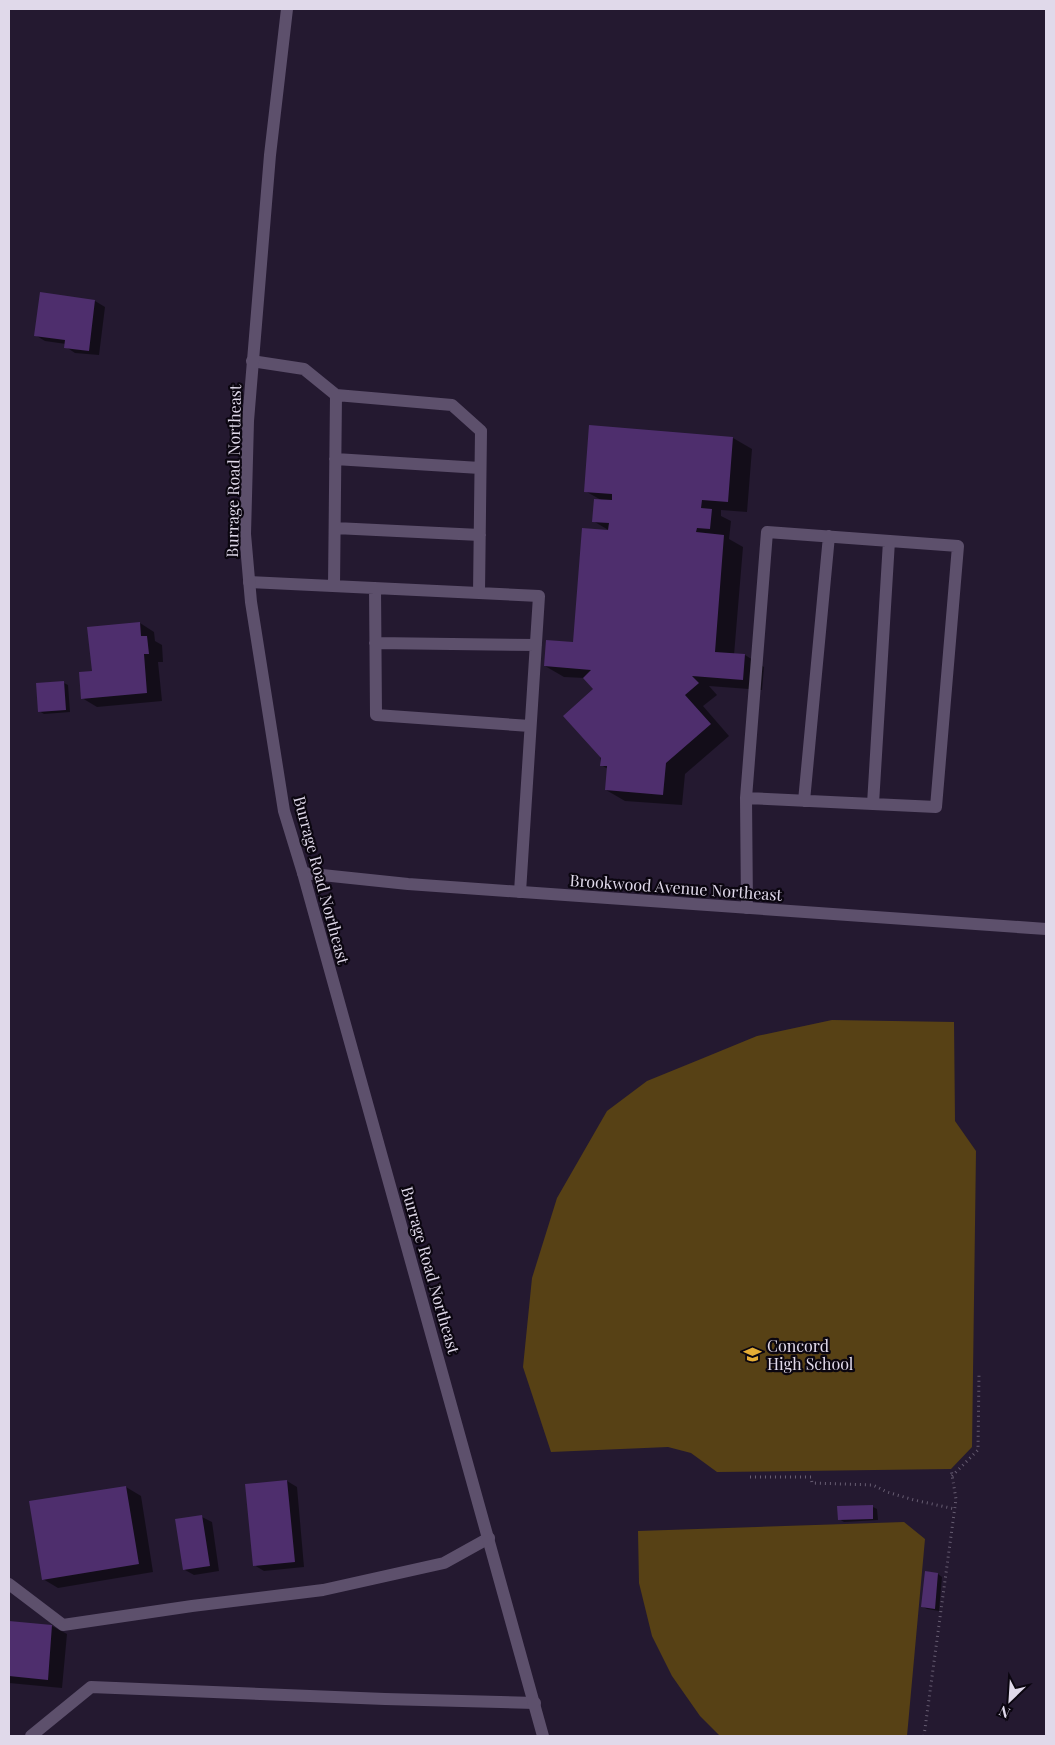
<svg xmlns="http://www.w3.org/2000/svg" width="1055" height="1745" font-family="'Playfair Display',serif">
<style>
.green{fill:#574115}
.shadow{fill:#0007}
.building{fill:#4e2e6d}
.lines{fill:none;stroke-linecap:round;stroke-linejoin:round}
.path{stroke:#675d72;stroke-width:3;stroke-dasharray:1 4;stroke-linecap:butt}
.service{stroke:#5d506c;stroke-width:12}
.minor{stroke:#5d506c;stroke-width:12}
.tertiary{stroke:#5d506c;stroke-width:12}
.labels{text-anchor:middle;dominant-baseline:central;stroke-width:4.5;stroke-linejoin:round;paint-order:stroke}
.street-label{font-size:16px;fill:#e0d9ea;stroke:#0b0610}
.poi-label{font-size:16px;fill:#e0d9ea;stroke:#0b0610;text-anchor:start}
</style>
<rect width="100%" height="100%" fill="#241930"/>
<path class="green" d="M 832,1020 L 954,1022 L 955,1121 L 976,1151 L 972,1447 L 951,1469 L 717,1472 L 691,1453 L 668,1447 L 551,1452 L 523,1367 L 532,1278 L 557,1198 L 607,1111 L 647,1081 L 701,1059 L 757,1036 Z
M 904,1522 L 925,1539 L 907,1736 L 720,1736 L 700,1716 L 672,1676 L 652,1636 L 639,1583 L 638,1531 Z"/>
<path class="shadow" d="M 41,294 L 95,301 L 105,307 L 99,355 L 75,353 L 66,347 L 66,344 L 45,341 L 35,335 Z
M 591,427 L 733,438 L 752,449 L 747,512 L 721,510 L 721,516 L 731,521 L 729,539 L 743,547 L 734,655 L 745,655 L 764,667 L 762,690 L 709,686 L 717,695 L 703,706 L 729,736 L 685,774 L 682,805 L 625,801 L 606,790 L 608,769 L 601,765 L 595,689 L 585,678 L 564,677 L 545,666 L 574,644 L 612,532 L 593,521 L 603,501 L 585,491 Z
M 140,623 L 154,632 L 155,641 L 162,645 L 163,662 L 158,662 L 162,701 L 97,707 L 82,698 L 93,672 Z
M 64,683 L 68,685 L 70,712 L 44,714 L 39,711 Z
M 287,1481 L 297,1487 L 304,1567 L 264,1571 L 254,1565 Z
M 126,1487 L 141,1496 L 153,1572 L 58,1588 L 43,1579 Z
M 873,1507 L 877,1509 L 878,1520 L 844,1522 L 839,1519 Z
M 202,1517 L 212,1522 L 219,1571 L 194,1575 L 185,1570 Z
M 938,1574 L 942,1577 L 939,1611 L 927,1609 L 923,1607 Z
M 9,1622 L 52,1626 L 67,1634 L 62,1688 L 9,1683 Z"/>
<path class="building" d="M 40,292 L 95,300 L 89,351 L 64,348 L 65,340 L 34,336 Z
M 589,425 L 733,437 L 728,502 L 702,500 L 701,508 L 712,509 L 710,529 L 697,528 L 696,532 L 724,535 L 715,652 L 745,654 L 743,680 L 692,676 L 699,683 L 685,695 L 711,724 L 666,763 L 663,795 L 605,790 L 607,766 L 600,766 L 601,758 L 563,716 L 593,689 L 583,678 L 591,670 L 544,666 L 546,640 L 573,642 L 582,528 L 608,530 L 609,523 L 592,522 L 594,499 L 612,500 L 612,494 L 584,492 Z
M 140,622 L 141,636 L 147,636 L 149,654 L 144,654 L 147,693 L 81,699 L 79,672 L 92,671 L 87,627 Z
M 64,681 L 66,710 L 38,712 L 36,683 Z
M 287,1480 L 295,1562 L 253,1566 L 245,1484 Z
M 126,1486 L 139,1564 L 42,1580 L 29,1501 Z
M 873,1505 L 873,1519 L 838,1520 L 837,1506 Z
M 202,1515 L 210,1566 L 183,1570 L 175,1519 Z
M 925,1571 L 938,1573 L 935,1609 L 921,1607 Z
M 9,1621 L 52,1625 L 48,1680 L 9,1676 Z"/>
<g class="lines">
<path class="path" d="M 952,1476 L 978,1450 L 979,1374
M 750,1477 L 811,1477 L 812,1483 L 873,1485 L 887,1492 L 914,1500 L 955,1509
M 924,1736 L 956,1499 L 951,1469"/>
<path class="service" d="M 252,361 L 304,369 L 336,395 L 452,405 L 481,431 L 479,593
M 335,459 L 480,468
M 335,528 L 480,535
M 249,582 L 539,596 L 520,892
M 334,586 L 336,395
M 375,588 L 376,715 L 530,726
M 375,643 L 536,645
M 746,798 L 936,807 L 958,546 L 767,532 L 746,798 L 747,908
M 804,801 L 829,536
M 873,804 L 889,541
M 9,1584 L 63,1625 L 192,1606 L 323,1590 L 444,1563 L 489,1538
M 31,1736 L 91,1687 L 385,1699 L 535,1703"/>
<path class="minor" d="M 303,873 L 408,884 L 1046,929"/>
<path class="tertiary" d="M 287,9 L 270,155 L 248,421 L 245,534 L 251,602 L 284,811 L 303,873 L 543,1736"/>
</g>
<defs>
<symbol id="school-bare" viewBox="-9 -9 18 18"><path d="M0-5L7-2L0 1L-7-2ZM-4 1L0 2.5L4 1V4Q0 6-4 4Z" fill="#e5ad35" stroke="#0b0610" stroke-width="2.5" paint-order="stroke"/></symbol>
</defs>
<g fill-rule="evenodd">
<use href="#school-bare" x="740" y="1342" width="25" height="25"/>
</g>
<g class="labels">
<g class="street-label">
<text transform="translate(233 471) rotate(-89)">Burrage Road Northeast</text>
<text transform="translate(322 880) rotate(75)">Burrage Road Northeast</text>
<text transform="translate(676 887) rotate(4)">Brookwood Avenue Northeast</text>
<text transform="translate(431 1270) rotate(74)">Burrage Road Northeast</text>
</g>
<g class="poi-label">
<text x="767" y="1345">Concord<tspan x="767" dy="18">High School</tspan></text>
</g>
</g>
<rect width="1055" height="1745" fill="none" stroke="#e0d9ea" stroke-width="20"/>
<g transform="translate(1010 1700) rotate(205)" stroke="#0b0610" stroke-width="4" paint-order="stroke">
<path d="M0-4L9 19L0 12L-9 19Z" fill="#e0d9ea"/>
<text y="-8" font-size="14" font-weight="bold" text-anchor="middle" fill="#e0d9ea">N</text>
</g>
</svg>
